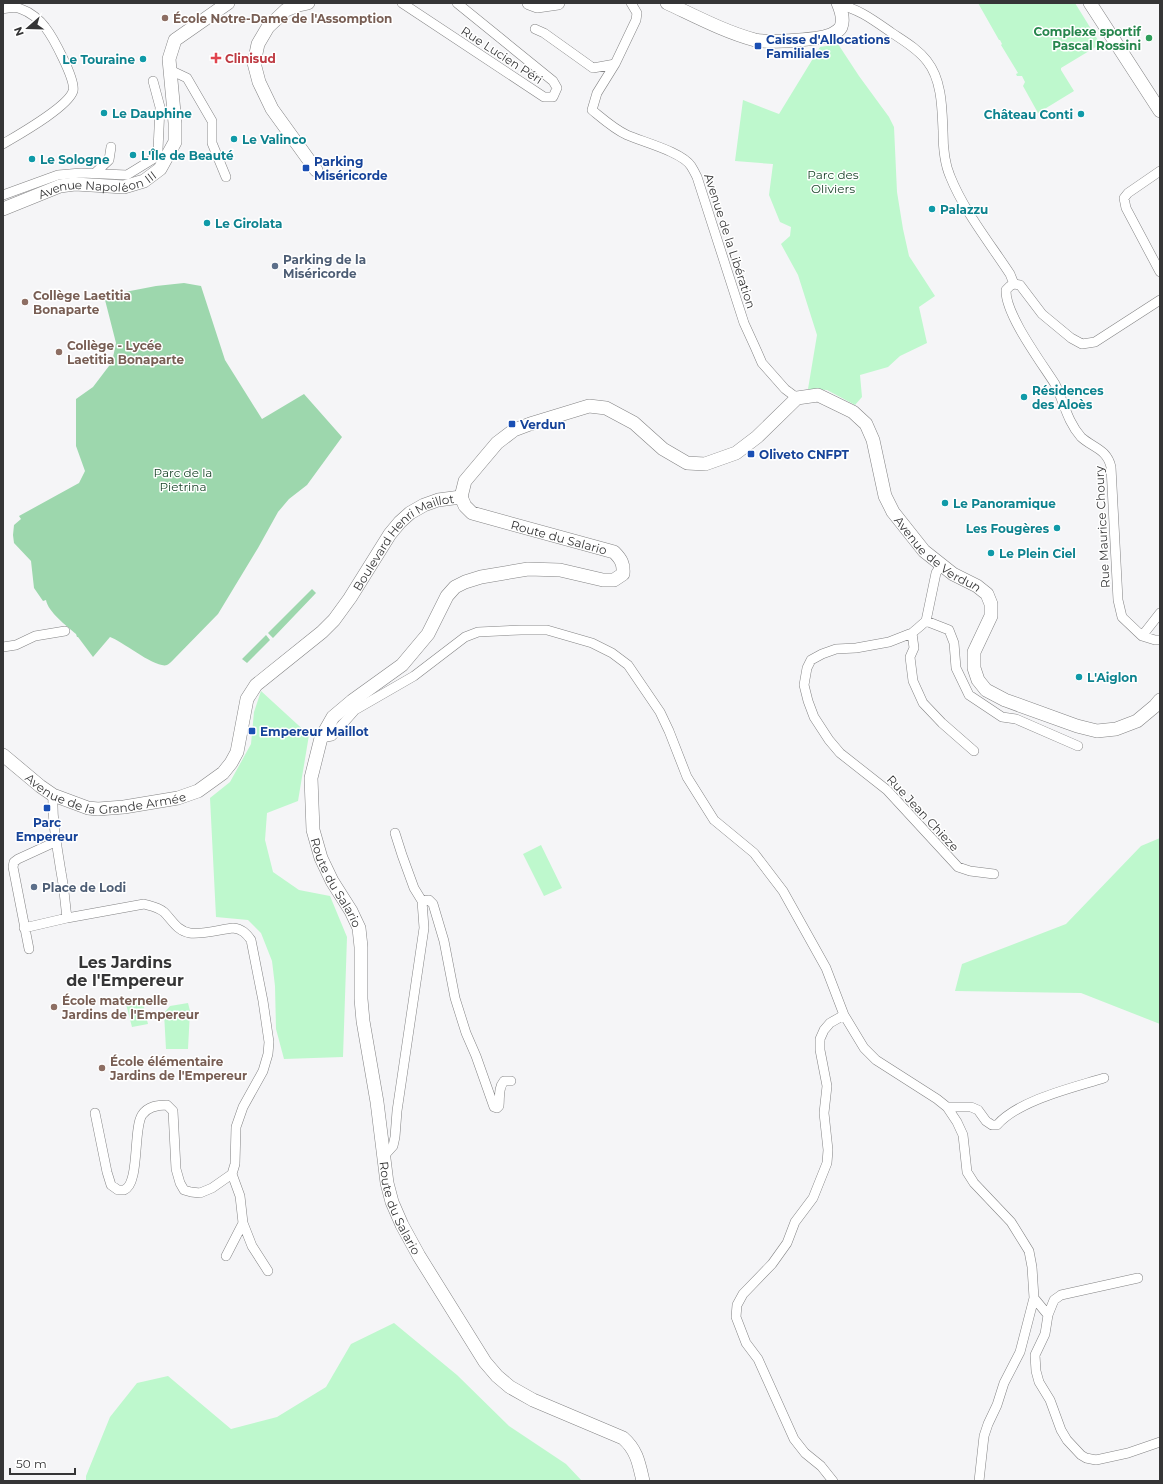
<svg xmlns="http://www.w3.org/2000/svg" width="1163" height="1484" font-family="Montserrat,sans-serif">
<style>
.green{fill:#bef8cd}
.forest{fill:#9dd7ad}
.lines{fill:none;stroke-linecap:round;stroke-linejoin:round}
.street-casing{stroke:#838384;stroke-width:10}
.secondary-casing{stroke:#838384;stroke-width:14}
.street{stroke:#fff;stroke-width:9}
.secondary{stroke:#fff;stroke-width:13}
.education-dot{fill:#8d6e63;stroke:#fff;stroke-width:1.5}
.leisure-dot{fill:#2e9e5b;stroke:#fff;stroke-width:1.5}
.transit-dot{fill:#1a4fb4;stroke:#fff;stroke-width:1.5}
.health-dot{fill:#e0444e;stroke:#fff;stroke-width:1.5}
.culture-dot{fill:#0f9aa8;stroke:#fff;stroke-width:1.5}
.service-dot{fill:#5c6f8a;stroke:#fff;stroke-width:1.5}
.labels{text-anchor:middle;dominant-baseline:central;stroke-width:3;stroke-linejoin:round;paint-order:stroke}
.education-label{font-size:12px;font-weight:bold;fill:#785e54;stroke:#fff;text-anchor:start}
.leisure-label{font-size:12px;font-weight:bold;fill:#27864d;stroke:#fff;text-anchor:end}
.transit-label{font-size:12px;font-weight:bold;fill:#164399;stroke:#fff;text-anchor:start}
.street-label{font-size:12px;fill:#353536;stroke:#fff}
.health-label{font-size:12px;font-weight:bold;fill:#be3a42;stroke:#fff;text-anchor:start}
.culture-label{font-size:12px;font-weight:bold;fill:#0d838f;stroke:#fff;text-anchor:start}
.park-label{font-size:12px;fill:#143f24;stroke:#fff}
.service-label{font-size:12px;font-weight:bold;fill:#4e5e75;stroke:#fff;text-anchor:start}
.district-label{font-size:16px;font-weight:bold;fill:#353536;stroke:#fff}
</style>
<rect width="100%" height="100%" fill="#f5f5f7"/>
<path class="green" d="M 978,3 L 1075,3 L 1101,45 L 1099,45 L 1061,68 L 1061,70 L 1074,91 L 1038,113 L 1023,86 L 1025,82 L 1022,76 L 1017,76 L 1016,74 L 1018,73 L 1001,45 L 1002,44 L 1000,40 L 999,40 Z
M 838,44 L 859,76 L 889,117 L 894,127 L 897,192 L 903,229 L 909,256 L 935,296 L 919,307 L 927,343 L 900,356 L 888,367 L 860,375 L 862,397 L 855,405 L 827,390 L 808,389 L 817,335 L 798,275 L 781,244 L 790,236 L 791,227 L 780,222 L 769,195 L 773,164 L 735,161 L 743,100 L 779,114 L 820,47 Z
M 261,691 L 309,735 L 298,801 L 267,813 L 265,840 L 273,872 L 299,890 L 330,896 L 347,937 L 343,1057 L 284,1059 L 276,1029 L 275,986 L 272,961 L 261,933 L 248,920 L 216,917 L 210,798 L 230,782 L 251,744 L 254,712 Z
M 1160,838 L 1160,1024 L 1081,993 L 955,991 L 962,964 L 1066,924 L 1141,846 Z
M 541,845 L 562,888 L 544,896 L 523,854 Z
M 142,1000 L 148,1024 L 132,1027 L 126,1004 Z
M 188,1003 L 190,1011 L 188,1049 L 166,1049 L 164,1013 L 170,1006 Z
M 394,1323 L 457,1375 L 509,1426 L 566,1464 L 582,1481 L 86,1481 L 86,1476 L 110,1417 L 137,1383 L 168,1376 L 231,1429 L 277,1417 L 326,1387 L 351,1344 Z"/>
<path class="forest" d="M 184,283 L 201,286 L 225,360 L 262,419 L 304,394 L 342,437 L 307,485 L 289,499 L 278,512 L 258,548 L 218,614 L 174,659 C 172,661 169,664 167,665 C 156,669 122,641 110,637 L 93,657 L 78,637 L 77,637 L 76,634 C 67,626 48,612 46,600 L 43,601 L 34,588 L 31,561 L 14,543 L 13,535 L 14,525 L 21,519 L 19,516 L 79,483 L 85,471 L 76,446 L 76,399 L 93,387 L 112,362 L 116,343 L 104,296 L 156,286 Z
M 312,589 L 316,593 L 273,638 L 268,633 Z
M 266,635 L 270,640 L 247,663 L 242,659 Z"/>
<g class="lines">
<defs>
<path id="street" d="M 402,3 L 544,97 L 553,97 L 557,88 L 553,81 L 457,3
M 631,3 L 637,13 L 636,20 L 615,64 L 597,93 L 592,110 C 603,119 614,129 627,135 C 643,142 682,152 691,166 C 693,169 695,173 697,177 L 744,323 L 755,347 L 762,363 L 785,389 L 797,398
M 839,5 C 858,8 876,22 892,33 C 904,41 918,49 927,61 C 942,80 942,108 943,131 C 943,146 944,162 950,176 C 964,211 989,242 1010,274 L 1014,284
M 3,9 C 9,8 15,6 21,9 C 30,12 40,20 45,27 C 53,37 76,80 73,91 C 68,107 18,135 3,144
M 535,29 L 544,33 L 593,68 L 615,64
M 170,70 L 187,78 L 212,121 L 212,143 L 226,177
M 1160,171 L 1128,193 L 1124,198 L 1126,208 L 1160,272
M 95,173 L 109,160 L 111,147
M 3,195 L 58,175 L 81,173 L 127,175 L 153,159 L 158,150 L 160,107 L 153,81
M 1014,284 L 1010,286 L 1006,290 C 1005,314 1041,362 1055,384 C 1064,402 1067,421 1081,437 C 1093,448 1107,449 1111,467 L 1118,600 L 1122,617 L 1142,636 L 1155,640 L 1160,640
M 1014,284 L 1020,285 L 1042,314 L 1071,338 L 1082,344 L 1095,342 L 1160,300
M 941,565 L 936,573 L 926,621 L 918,628 L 912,633 L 889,642 L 856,648 L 836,649 L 822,654 L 811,660 L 807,668 L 804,685 L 808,701 L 814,717 L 829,740 L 840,753 L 887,790 L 958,867 L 970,871 L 994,874
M 926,621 L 949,630 L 954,643 L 956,668 L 969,695 L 1002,717 L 1016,719 L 1078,746
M 912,633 L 914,648 L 910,657 L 913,681 L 923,703 L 942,723 L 974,751
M 1142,636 L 1160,613
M 3,647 L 16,645 L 35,636 L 65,631
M 321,738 L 332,736 L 355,710 L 414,676 L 465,637 L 478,632 L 521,630 L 547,630 L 592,643 L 612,653 L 628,665 L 660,712 L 669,731 L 687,777 L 714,820 L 754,853 L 783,891 L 826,968 L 844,1015 L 864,1048 L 876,1060 L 937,1099 L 947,1107 L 971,1107 L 978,1110 L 986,1121 L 992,1125 L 997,1125 C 1019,1100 1072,1088 1104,1078
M 53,795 C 52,821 57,846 61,872 C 64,887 65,902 67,918
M 422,901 L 429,900 L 433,904 L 444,941 L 455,998 L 466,1033 L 476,1056 L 494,1107 L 497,1108 L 499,1106 C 500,1097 498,1088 504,1081 L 511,1081
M 24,928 L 67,918 L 144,904 C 151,906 158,907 164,912 C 172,920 177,931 190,933 C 199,935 223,929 233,928 C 242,929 246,933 251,940 L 263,1001 L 269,1042 L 268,1054 L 263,1071 L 243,1107 L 236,1127 L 235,1164 L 232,1174 L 212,1188 L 200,1193 L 191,1192 L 184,1190 L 180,1183 L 176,1169 L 173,1111 L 167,1105 C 158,1105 148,1106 142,1115 C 133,1129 140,1184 124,1190 C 122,1190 120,1190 118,1190 L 111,1185 L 107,1172 L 95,1113
M 29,949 L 13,867 L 14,862 L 18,859 L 55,842
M 947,1107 L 957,1122 L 963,1135 L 967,1172 L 974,1183 L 1011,1222 L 1029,1251 L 1032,1267 L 1034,1298 L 1020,1352 L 1004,1383 L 997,1405 L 988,1424 L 984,1436 L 979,1481
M 384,1156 L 393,1146 L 395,1137 L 397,1111 L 424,928 L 422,901 L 414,888 L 402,855 L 395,833
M 243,1223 L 252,1246 L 268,1271
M 226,1256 L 243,1223 L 240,1196 L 232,1174
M 1034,1298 L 1048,1315 L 1045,1334 L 1035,1355 L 1036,1371 L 1039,1382 L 1050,1400 L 1061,1430 L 1067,1440 L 1081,1455 L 1086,1458 L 1096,1460 L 1128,1453 L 1160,1442
M 1048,1315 L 1054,1300 L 1061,1295 L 1138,1278
M 833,1481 L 821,1466 L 805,1453 L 794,1439 L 758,1359 L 746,1343 L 736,1317 L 737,1305 L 743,1294 L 772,1264 L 787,1243 L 795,1222 L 813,1198 L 827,1163 L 828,1150 L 824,1113 L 827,1086 L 820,1050 L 820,1039 L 824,1030 L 830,1023 L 844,1015"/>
<g id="secondary">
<path d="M 308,3 L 299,5 L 286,10 L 268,27 L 258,44 L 254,63 L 259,82 L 272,109 L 316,170"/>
<path d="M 529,3 L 537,6 L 558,3"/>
<path d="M 667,3 C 695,16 725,32 755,40 C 768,43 824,40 834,33 C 836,32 840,29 841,27 C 844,20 841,10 838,3"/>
<path d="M 1090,3 L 1160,111"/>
<path id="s1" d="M 3,209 L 60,186 L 75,184 L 124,187 L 144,181 L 160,169 L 175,142 L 175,123 L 169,59 L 175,40 L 228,3"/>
<path id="s2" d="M 461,497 L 465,506 L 472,513 L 614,552 C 621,559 624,564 623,574 L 614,580 L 603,580 L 560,570 L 528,569 L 481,577 L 465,582 L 455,587 L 447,596 L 428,634 L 402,665 L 352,701 L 333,717 L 321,738 L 311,778 L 313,830 L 321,858 L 332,881 L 351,911 L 359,928 L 361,947 L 361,999 L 363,1021 L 377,1102 L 387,1183 L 392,1202 L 402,1225 L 419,1256 L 485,1362 L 497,1376 L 510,1387 L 533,1400 L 623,1438 C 637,1450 639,1464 643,1481"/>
<path id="s3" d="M 461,497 L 465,481 L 497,443 L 514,430 L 530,424 L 589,406 L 606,408 L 634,423 L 663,449 L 687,463 L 705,464 L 736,453 L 757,437 L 797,398 L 818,395 L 853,412 L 866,424 L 873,440 L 885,496 L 893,512 L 924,551 L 953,574 L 977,586 L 987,594 L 991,604 L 991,616 L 974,652 L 974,668 L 978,680 L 986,690 L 1005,700 L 1077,726 L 1097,731 L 1116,729 L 1137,721 L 1155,706 L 1160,700"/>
<path id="s4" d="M 3,755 L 40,786 L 53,795 L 88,808 L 98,809 L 124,807 L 178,798 L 198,791 L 223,773 L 231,763 L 237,752 L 247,699 L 256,685 L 322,632 L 334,620 L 350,598 L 390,534 L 400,522 L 410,513 L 424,505 L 438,500 L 461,497"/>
</g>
</defs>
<use href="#street" class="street-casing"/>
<use href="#secondary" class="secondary-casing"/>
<use href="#street" class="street"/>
<use href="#secondary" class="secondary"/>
</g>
<g class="education-dot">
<circle cx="165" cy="18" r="4"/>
<circle cx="25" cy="302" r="4"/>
<circle cx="59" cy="352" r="4"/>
<circle cx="54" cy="1007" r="4"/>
<circle cx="102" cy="1068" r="4"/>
</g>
<circle class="leisure-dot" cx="1149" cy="38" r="4"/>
<g class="transit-dot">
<rect x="754" y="42" width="8" height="8" rx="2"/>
<rect x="302" y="164" width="8" height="8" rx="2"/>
<rect x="508" y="420" width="8" height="8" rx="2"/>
<rect x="747" y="450" width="8" height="8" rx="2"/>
<rect x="248" y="727" width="8" height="8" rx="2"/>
<rect x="43" y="804" width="8" height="8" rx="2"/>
</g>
<path class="health-dot" d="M214 52h4v4h4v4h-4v4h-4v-4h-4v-4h4z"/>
<g class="culture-dot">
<circle cx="143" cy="59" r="4"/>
<circle cx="104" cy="113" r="4"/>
<circle cx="1081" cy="114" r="4"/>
<circle cx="234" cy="139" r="4"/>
<circle cx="133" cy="155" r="4"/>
<circle cx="32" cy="159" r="4"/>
<circle cx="932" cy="209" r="4"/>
<circle cx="207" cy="223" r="4"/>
<circle cx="1024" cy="397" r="4"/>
<circle cx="945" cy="503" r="4"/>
<circle cx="1057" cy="528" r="4"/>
<circle cx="991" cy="553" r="4"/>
<circle cx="1079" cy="677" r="4"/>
</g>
<g class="service-dot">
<circle cx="275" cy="266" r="4"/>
<circle cx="34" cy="887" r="4"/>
</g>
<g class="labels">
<g class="education-label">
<text x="173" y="18">École Notre-Dame de l'Assomption</text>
<text x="33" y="295">Collège Laetitia<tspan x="33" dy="14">Bonaparte</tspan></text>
<text x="67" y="345">Collège - Lycée<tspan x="67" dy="14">Laetitia Bonaparte</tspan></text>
<text x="62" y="1000">École maternelle<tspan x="62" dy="14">Jardins de l'Empereur</tspan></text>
<text x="110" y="1061">École élémentaire<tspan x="110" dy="14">Jardins de l'Empereur</tspan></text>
</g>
<g class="leisure-label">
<text x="1141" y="31">Complexe sportif<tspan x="1141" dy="14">Pascal Rossini</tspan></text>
</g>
<g class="transit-label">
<text x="766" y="39">Caisse d'Allocations<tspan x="766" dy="14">Familiales</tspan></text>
<text x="314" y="161">Parking<tspan x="314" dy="14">Miséricorde</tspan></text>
<text x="520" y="424">Verdun</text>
<text x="759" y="454">Oliveto CNFPT</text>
<text x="260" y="731">Empereur Maillot</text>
<text x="47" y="822" text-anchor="middle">Parc<tspan x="47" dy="14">Empereur</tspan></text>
</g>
<g class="street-label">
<text transform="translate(502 55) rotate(33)">Rue Lucien Péri</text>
<text stroke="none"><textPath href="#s1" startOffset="99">Avenue Napoléon III</textPath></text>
<text transform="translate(730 241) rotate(72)">Avenue de la Libération</text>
<text transform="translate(1102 527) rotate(-93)">Rue Maurice Choury</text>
<text stroke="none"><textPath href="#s2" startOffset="110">Route du Salario</textPath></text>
<text stroke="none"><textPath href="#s4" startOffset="550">Boulevard Henri Maillot</textPath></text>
<text stroke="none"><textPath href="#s3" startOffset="648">Avenue de Verdun</textPath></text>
<text stroke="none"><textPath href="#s4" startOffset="116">Avenue de la Grande Armée</textPath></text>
<text transform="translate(923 813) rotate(47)">Rue Jean Chieze</text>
<text stroke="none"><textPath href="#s2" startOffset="722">Route du Salario</textPath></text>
<text stroke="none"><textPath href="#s2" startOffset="1058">Route du Salario</textPath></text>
</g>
<g class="health-label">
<text x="225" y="58">Clinisud</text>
</g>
<g class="culture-label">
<text x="135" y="59" text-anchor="end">Le Touraine</text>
<text x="112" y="113">Le Dauphine</text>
<text x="1073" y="114" text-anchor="end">Château Conti</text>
<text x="242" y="139">Le Valinco</text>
<text x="141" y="155">L'Île de Beauté</text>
<text x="40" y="159">Le Sologne</text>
<text x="940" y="209">Palazzu</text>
<text x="215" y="223">Le Girolata</text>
<text x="1032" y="390">Résidences<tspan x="1032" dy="14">des Aloès</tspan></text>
<text x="953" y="503">Le Panoramique</text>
<text x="1049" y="528" text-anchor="end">Les Fougères</text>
<text x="999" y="553">Le Plein Ciel</text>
<text x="1087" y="677">L'Aiglon</text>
</g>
<g class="park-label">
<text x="833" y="174">Parc des<tspan x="833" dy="14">Oliviers</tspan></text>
<text x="183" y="472">Parc de la<tspan x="183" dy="14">Pietrina</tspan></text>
</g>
<g class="service-label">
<text x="283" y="259">Parking de la<tspan x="283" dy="14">Miséricorde</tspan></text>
<text x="42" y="887">Place de Lodi</text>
</g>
<g class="district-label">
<text x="125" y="962">Les Jardins<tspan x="125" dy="18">de l'Empereur</tspan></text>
</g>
</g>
<rect width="1163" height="1484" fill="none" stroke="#353536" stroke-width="8"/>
<g transform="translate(28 28) rotate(250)" stroke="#ffffff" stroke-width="3" paint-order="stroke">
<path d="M0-3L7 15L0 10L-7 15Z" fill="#353536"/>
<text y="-6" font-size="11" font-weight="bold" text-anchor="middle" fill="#353536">N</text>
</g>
<path d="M10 1468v6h65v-6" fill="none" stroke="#353536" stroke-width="2"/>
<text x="16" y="1468" font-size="12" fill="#353536" stroke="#ffffff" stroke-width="3" paint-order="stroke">50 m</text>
</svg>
